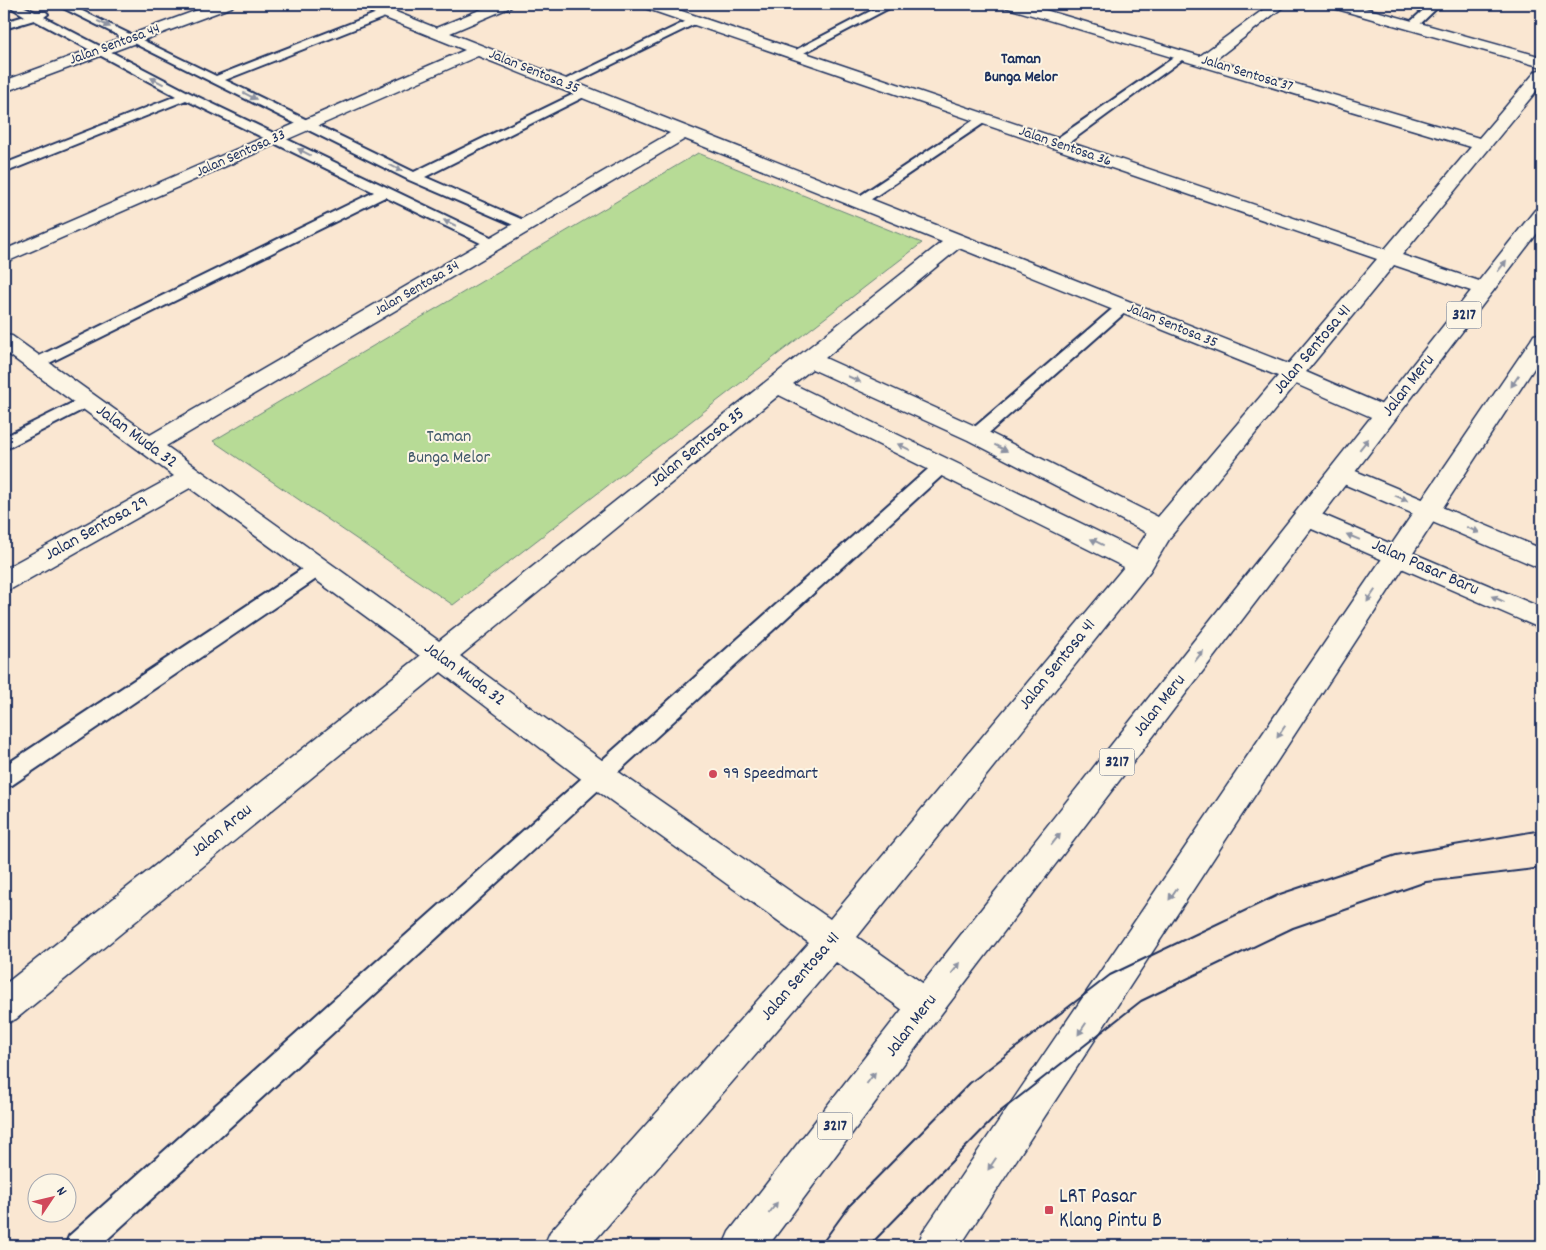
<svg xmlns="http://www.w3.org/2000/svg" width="1546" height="1250" font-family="Dekko,sans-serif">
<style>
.green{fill:#b7db96;stroke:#69857a}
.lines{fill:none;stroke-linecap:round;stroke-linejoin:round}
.lane-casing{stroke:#1b2f5e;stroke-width:4}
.street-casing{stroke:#1b2f5e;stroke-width:3}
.highway-casing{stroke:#1b2f5e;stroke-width:3}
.lane{fill:#fcf5e5;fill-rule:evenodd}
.street{fill:#fcf5e5;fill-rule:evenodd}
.highway{fill:#fcf5e5;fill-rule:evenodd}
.tram{stroke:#1b2f5e;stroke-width:2}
.oneway{fill:#8c92a2}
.poi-dot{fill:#d1495b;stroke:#fcf5e5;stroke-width:2}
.labels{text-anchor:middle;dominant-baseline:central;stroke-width:4;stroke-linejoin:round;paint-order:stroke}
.far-street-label{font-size:15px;fill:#1b2f5e;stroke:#fcf5e5}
.far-neighbourhood-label{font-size:16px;font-weight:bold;fill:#1b2f5e;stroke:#fcf5e5}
.shield{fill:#fcf5e5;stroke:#5e6a86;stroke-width:1}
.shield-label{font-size:16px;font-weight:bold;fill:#1b2f5e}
.street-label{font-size:18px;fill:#1b2f5e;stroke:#fcf5e5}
.park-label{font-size:18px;fill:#425a6c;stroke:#fcf5e5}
.poi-label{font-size:18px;fill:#1b2f5e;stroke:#fcf5e5;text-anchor:start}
.near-poi-label{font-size:21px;fill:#1b2f5e;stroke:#fcf5e5;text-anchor:start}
</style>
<rect width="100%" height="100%" fill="#fae7d2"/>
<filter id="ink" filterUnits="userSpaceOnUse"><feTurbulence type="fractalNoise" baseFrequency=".02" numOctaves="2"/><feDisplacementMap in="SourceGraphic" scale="10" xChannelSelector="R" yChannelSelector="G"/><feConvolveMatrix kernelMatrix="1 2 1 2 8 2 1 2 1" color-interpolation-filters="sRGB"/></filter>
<g filter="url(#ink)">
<path class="green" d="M 698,153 L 922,243 L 453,605 L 213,441 Z"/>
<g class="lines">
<defs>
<path id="lane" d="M 6,4 L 19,4 L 35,12 L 46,12 L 48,14 L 44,17 L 190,93 L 499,241 L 501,244 L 499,247 L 489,247 L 385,197 L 41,367 L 29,367 L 27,364 L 29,361 L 374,192 L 186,100 L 4,173 L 4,164 L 176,96 L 34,20 L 4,29 L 4,22 L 25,16 Z
M 55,4 L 68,4 L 216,76 L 382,11 L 390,11 L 390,15 L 225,80 L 414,172 L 582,90 L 590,90 L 592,93 L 425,177 L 530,223 L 532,226 L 525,230 L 409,180 Z
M 884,4 L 897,4 L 798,56 L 790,56 L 788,54 Z
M 1430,4 L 1441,4 L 1416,28 L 1408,28 L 1408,24 Z
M 695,17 L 701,20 L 699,22 L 566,87 L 558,87 L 556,84 Z
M 1182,52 L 1186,53 L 1186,57 L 1063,147 L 1053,147 L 1052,144 L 1053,141 Z
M 983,114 L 987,115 L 989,118 L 987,121 L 864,204 L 859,205 L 852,201 Z
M 1123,302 L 1128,304 L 1131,307 L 1128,310 L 982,439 L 970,439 L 967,435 L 970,431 L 1118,304 Z
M 86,396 L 92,397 L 94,401 L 92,405 L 4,450 L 4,437 Z
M 942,460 L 948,462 L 951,466 L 948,470 L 100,1246 L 65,1246 L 69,1236 L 936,462 Z
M 318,561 L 325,563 L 328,568 L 325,573 L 12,785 L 4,787 L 4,766 L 311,563 Z"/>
<path id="street" d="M 214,4 L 234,4 L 232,7 L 4,92 L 4,81 Z
M 356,4 L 376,4 L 436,28 L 494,4 L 513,4 L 511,7 L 450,33 L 1288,364 L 1377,259 L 642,7 L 640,4 L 661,4 L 1385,249 L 1471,147 L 1005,7 L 1003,4 L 1025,4 L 1200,56 L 1271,4 L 1287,4 L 1215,60 L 1479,138 L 1536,71 L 1542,69 L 1542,84 L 1402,255 L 1491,285 L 1494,289 L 1491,293 L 1484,295 L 1477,293 L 1394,265 L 1306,372 L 1394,410 L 1398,415 L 1394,420 L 1386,422 L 1378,420 L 1296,384 L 1171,536 L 1150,571 L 857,937 L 938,994 L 944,1006 L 938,1018 L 926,1023 L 914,1018 L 836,962 L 590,1246 L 544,1246 L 550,1232 L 809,943 L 588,784 L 441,672 L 16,1019 L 4,1024 L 4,985 L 420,656 L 190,488 L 13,588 L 4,591 L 4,569 L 174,476 L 4,351 L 4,335 L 12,336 L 150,435 L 670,133 L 478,56 L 4,263 L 4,250 L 465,50 L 358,7 ZM 685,139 L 942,242 L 439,641 L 166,446 ZM 959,248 L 1278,376 L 1158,517 L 984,430 L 825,358 ZM 812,369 L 968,440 L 1147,533 L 1136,550 L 793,384 ZM 779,395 L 1124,567 L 830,919 L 610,766 L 460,656 Z
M 1328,4 L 1351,4 L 1542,57 L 1542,67 L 1330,7 Z
M 1341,465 L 1542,549 L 1542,569 L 1332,479 L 1329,473 L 1332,467 Z
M 1307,508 L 1542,608 L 1542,629 L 1298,523 L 1294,517 L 1298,511 Z"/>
<path id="highway" d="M 1542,208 L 1542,227 L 938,1018 L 768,1246 L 723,1246 L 729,1232 L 914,994 L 1535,210 Z
M 1542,333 L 1542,356 L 960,1246 L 917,1246 L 923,1232 L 1531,340 L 1534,335 Z"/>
</defs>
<use href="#lane" class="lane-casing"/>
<use href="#street" class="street-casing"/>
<use href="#highway" class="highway-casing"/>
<use href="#lane" class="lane"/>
<use href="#street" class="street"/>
<use href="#highway" class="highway"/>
<path class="tram" d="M 820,1246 L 849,1206 L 970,1083 L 1110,975 L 1280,894 L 1396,855 L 1542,830
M 869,1246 L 1001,1111 L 1141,1001 L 1293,928 L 1426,882 L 1542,868"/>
</g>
<defs><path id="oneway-solid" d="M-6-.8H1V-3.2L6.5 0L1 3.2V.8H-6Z" transform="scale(1.25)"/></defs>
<g class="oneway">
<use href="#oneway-solid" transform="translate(104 24) rotate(25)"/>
<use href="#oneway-solid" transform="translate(157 81) rotate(-153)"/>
<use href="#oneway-solid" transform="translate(250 96) rotate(27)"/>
<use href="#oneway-solid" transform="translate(304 152) rotate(-153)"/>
<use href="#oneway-solid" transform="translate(396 168) rotate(26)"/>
<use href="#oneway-solid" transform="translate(450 223) rotate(-155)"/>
<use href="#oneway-solid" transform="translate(1502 266) rotate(-52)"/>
<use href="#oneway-solid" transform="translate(854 379) rotate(25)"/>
<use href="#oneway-solid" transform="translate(1515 381) rotate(124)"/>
<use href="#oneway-solid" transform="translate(1364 444) rotate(-52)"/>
<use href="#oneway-solid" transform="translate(904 447) rotate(-154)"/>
<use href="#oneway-solid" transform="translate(1001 448) rotate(27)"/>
<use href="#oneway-solid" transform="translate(1401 498) rotate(23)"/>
<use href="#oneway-solid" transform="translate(1473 530) rotate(24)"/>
<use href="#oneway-solid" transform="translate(1353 537) rotate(-157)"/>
<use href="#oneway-solid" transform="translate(1097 542) rotate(-154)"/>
<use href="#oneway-solid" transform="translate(1371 596) rotate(124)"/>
<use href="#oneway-solid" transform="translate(1498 599) rotate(-156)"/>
<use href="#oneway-solid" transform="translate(1199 656) rotate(-52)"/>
<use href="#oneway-solid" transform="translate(1281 732) rotate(124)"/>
<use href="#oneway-solid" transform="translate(1056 839) rotate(-52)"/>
<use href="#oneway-solid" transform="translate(1173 894) rotate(124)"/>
<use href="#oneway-solid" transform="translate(956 968) rotate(-52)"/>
<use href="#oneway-solid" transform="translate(1082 1029) rotate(124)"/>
<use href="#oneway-solid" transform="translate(871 1078) rotate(-53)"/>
<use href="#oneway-solid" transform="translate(992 1164) rotate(124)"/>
<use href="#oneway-solid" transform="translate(773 1208) rotate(-53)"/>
</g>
</g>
<g class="poi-dot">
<circle cx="713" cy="774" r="5"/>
<rect x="1044" y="1205" width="10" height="10" rx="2.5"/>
</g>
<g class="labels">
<g class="far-street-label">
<text transform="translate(115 45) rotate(-20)">Jalan Sentosa 44</text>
<text transform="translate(534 72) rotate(22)">Jalan Sentosa 35</text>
<text transform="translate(1247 74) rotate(17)">Jalan Sentosa 37</text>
<text transform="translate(1065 147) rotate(19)">Jalan Sentosa 36</text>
<text transform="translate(241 154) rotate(-24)">Jalan Sentosa 33</text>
<text transform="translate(417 289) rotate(-30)">Jalan Sentosa 34</text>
<text transform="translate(1172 326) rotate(22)">Jalan Sentosa 35</text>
</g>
<g class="far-neighbourhood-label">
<text x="1021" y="59">Taman<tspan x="1021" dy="18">Bunga Melor</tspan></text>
</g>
<g class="shield">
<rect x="1446.5" y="301.5" width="35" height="27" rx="4"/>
<rect x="1099.5" y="748.5" width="35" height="27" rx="4"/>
<rect x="817.5" y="1112.5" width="35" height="27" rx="4"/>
</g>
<g class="shield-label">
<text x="1464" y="315">3217</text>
<text x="1117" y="762">3217</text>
<text x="835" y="1126">3217</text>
</g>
<g class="street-label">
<text transform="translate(1313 350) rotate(-50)">Jalan Sentosa 41</text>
<text transform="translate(1409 386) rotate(-52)">Jalan Meru</text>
<text transform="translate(136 437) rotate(36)">Jalan Muda 32</text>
<text transform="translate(698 448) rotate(-39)">Jalan Sentosa 35</text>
<text transform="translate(97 529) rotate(-29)">Jalan Sentosa 29</text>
<text transform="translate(1425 568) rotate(24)">Jalan Pasar Baru</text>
<text transform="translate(1058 665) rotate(-51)">Jalan Sentosa 41</text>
<text transform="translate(464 675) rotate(36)">Jalan Muda 32</text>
<text transform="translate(1160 706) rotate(-52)">Jalan Meru</text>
<text transform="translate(222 831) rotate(-39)">Jalan Arau</text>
<text transform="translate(801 977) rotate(-49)">Jalan Sentosa 41</text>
<text transform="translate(912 1026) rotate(-53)">Jalan Meru</text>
</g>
<g class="park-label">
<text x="449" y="437">Taman<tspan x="449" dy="21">Bunga Melor</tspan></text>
</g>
<g class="poi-label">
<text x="723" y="774">99 Speedmart</text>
</g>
<g class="near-poi-label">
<text x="1059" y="1198">LRT Pasar<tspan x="1059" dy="24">Klang Pintu B</tspan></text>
</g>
</g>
<rect width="1546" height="1250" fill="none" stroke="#fcf5e5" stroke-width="20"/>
<rect x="10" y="10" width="1526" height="1230" fill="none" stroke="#1b2f5e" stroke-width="2" filter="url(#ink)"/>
<g transform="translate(52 1198) rotate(55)"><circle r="24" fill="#fcf5e5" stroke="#a2a6af"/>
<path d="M0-4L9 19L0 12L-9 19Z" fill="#d1495b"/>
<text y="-8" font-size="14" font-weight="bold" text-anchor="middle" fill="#1b2f5e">N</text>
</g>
</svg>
